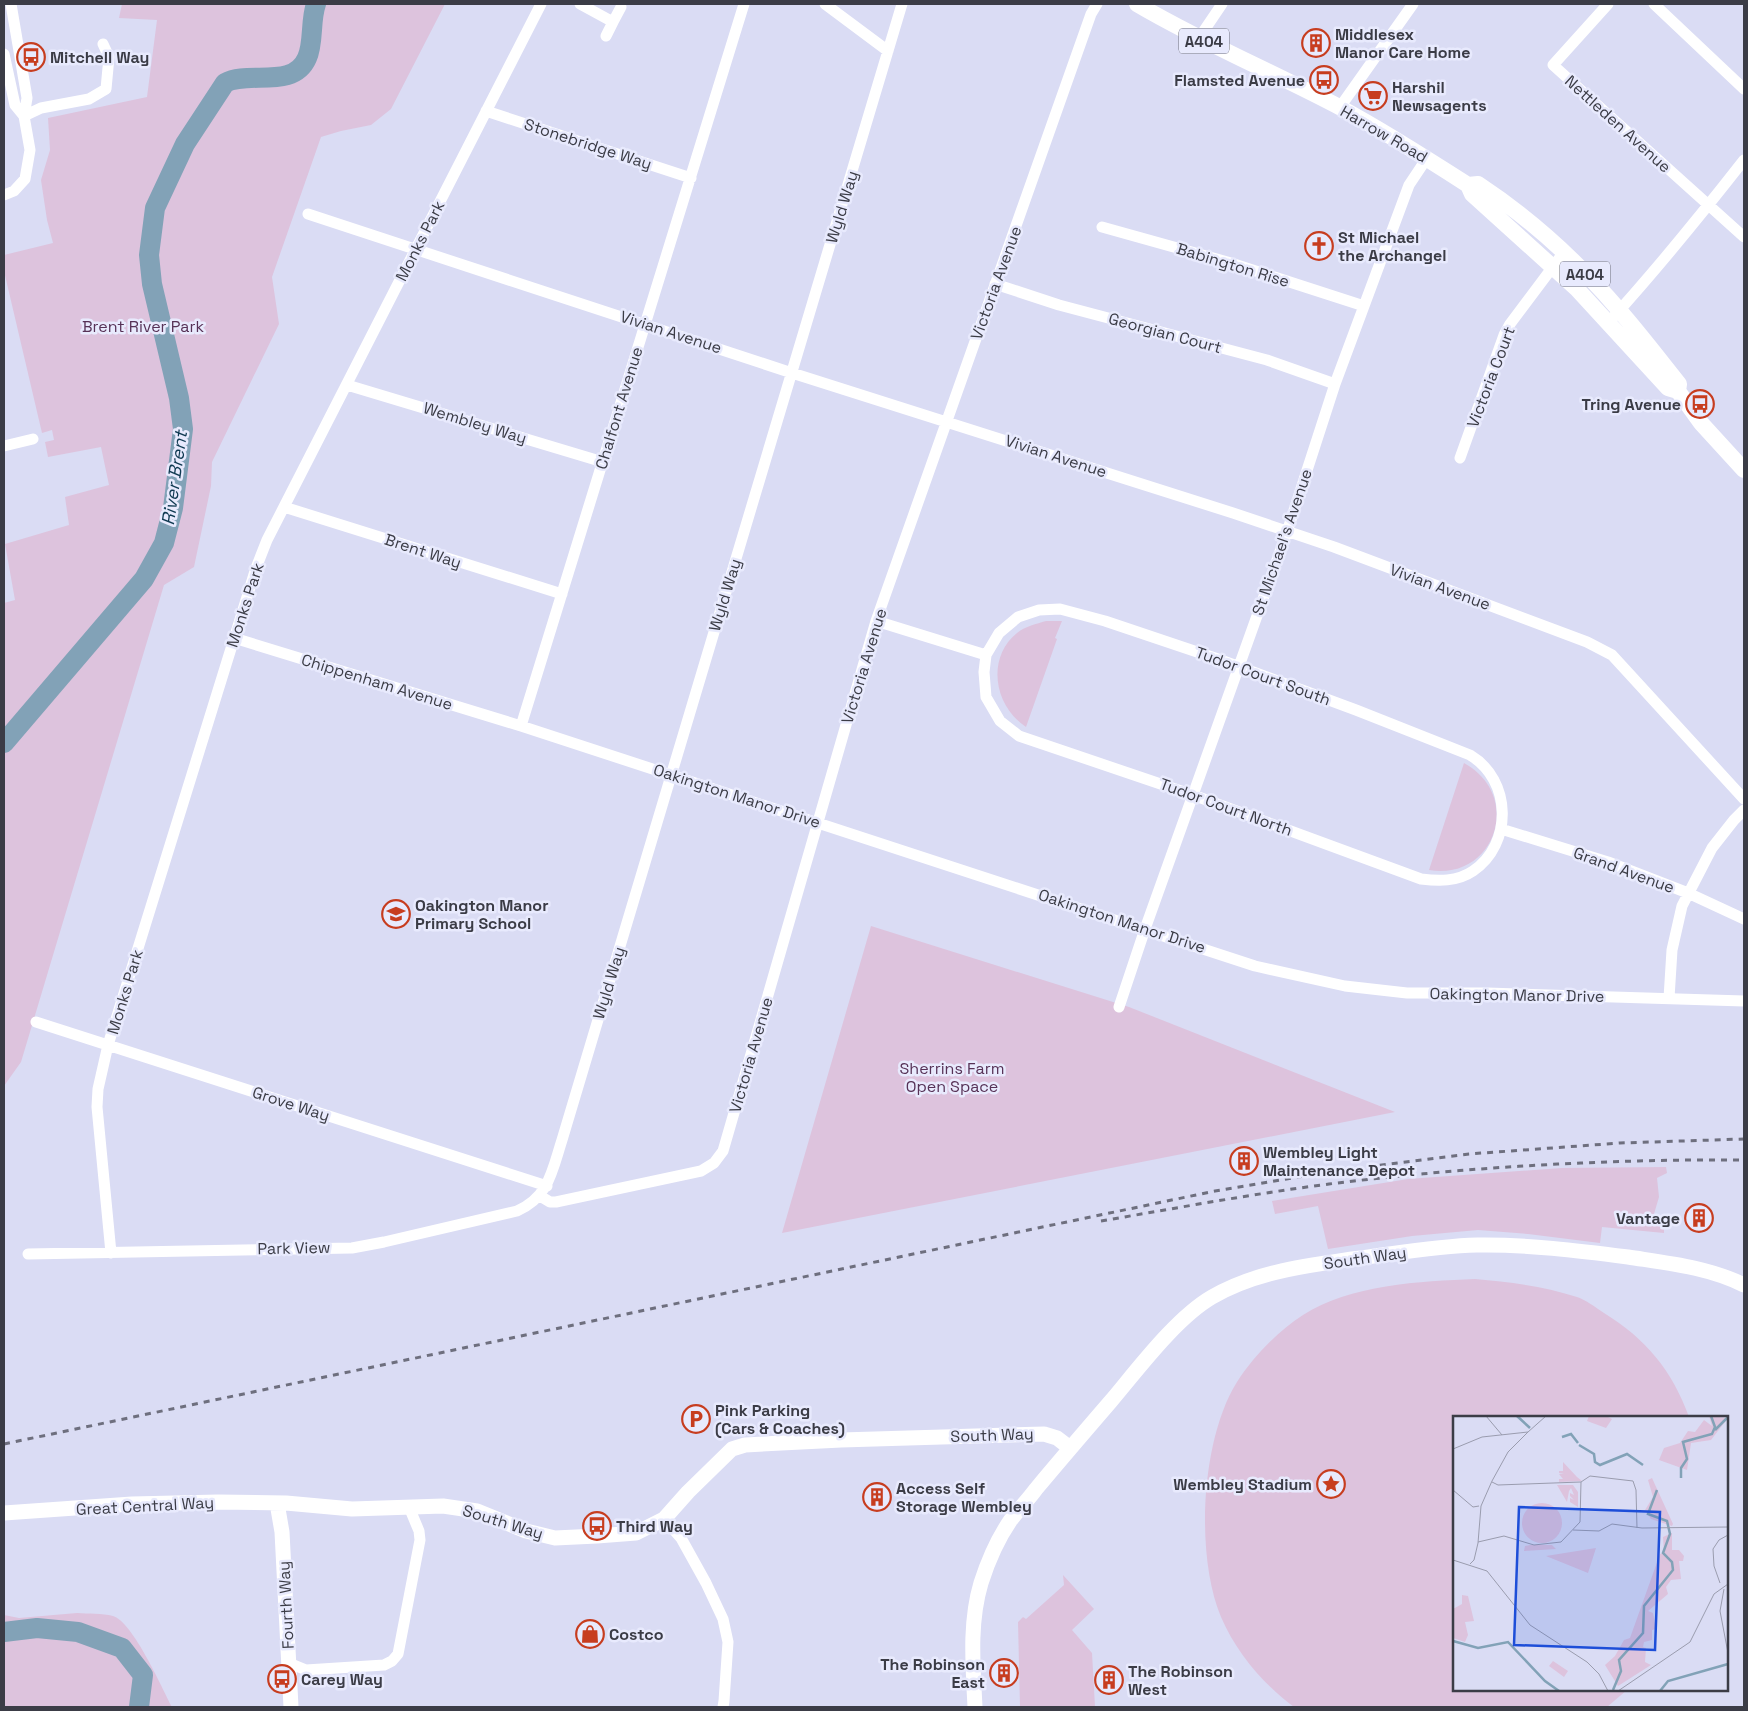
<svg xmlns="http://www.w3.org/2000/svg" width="1748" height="1711" font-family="'Space Grotesk',sans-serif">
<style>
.green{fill:#ddc3dd}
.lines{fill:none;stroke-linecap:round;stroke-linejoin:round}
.river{stroke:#82a2b7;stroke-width:20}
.minor{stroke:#fff;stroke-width:11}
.secondary{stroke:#fff;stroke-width:15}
.primary{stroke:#fff;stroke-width:16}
.rail{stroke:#6e6f7e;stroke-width:3;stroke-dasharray:6 6;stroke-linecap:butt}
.labels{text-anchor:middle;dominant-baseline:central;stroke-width:5;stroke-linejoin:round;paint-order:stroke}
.shield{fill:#e8eafd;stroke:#6f707d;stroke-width:1}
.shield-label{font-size:15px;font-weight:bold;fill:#3b3c46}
.poi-label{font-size:16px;font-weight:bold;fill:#3b3c46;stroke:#e8eafd;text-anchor:start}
.street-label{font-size:16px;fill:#3b3c46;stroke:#e8eafd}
.park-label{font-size:16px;fill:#573257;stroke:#e8eafd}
.water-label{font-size:18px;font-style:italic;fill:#0f3951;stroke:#e8eafd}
.inset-river{fill:none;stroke:#82a2b7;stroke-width:2.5}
.inset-road{fill:none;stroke:#9a9cae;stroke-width:1}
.view{fill:#1d4ed8;fill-opacity:0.15;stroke:#1d4ed8;stroke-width:2.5}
.inset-edge{fill:none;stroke:#3b3c46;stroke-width:2.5}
</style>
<rect width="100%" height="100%" fill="#dadcf4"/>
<path class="green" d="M 122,4 L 445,4 L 391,109 L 371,125 L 341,131 L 321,137 L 272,277 L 279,324 L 212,462 L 211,486 L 194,567 L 164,585 L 21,1062 L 4,1086 L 4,603 L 15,600 L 5,544 L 69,525 L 65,497 L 109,485 L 101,447 L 48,457 L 45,442 L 54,440 L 52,430 L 42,433 L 4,271 L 4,255 L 53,243 L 47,220 L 41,180 L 50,150 L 48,118 L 147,97 L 157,20 L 119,18 Z
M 1046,621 L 1062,621 L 1055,638 L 1057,639 L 1026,727 C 994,706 986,658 1017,633 C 1026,626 1036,624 1046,621 Z
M 1464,763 C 1524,796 1495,881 1429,870 Z
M 871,926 L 1129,1007 L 1395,1112 L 782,1233 Z
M 1666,1167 L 1667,1173 L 1657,1178 L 1659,1197 L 1654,1214 L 1664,1223 L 1664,1233 L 1602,1227 L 1600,1243 L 1528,1234 L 1478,1230 L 1412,1236 L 1328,1249 L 1318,1206 L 1275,1214 L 1272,1201 L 1408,1179 L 1562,1168 Z
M 1475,1279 C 1509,1282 1544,1286 1577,1297 C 1586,1300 1595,1307 1604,1313 C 1646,1339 1672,1370 1689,1417 L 1454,1417 L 1454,1690 L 1627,1690 L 1607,1707 L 1294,1707 C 1263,1684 1236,1652 1221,1617 C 1195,1555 1201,1439 1237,1382 C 1253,1357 1278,1331 1303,1315 C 1349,1285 1421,1281 1475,1279 Z
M 1063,1575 L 1094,1609 L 1072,1630 L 1092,1653 L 1095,1707 L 1020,1707 L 1018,1622 L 1023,1617 L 1026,1619 L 1064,1585 Z
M 77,1613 C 88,1614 102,1613 113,1616 C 133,1622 162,1688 172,1707 L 4,1707 L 4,1615 L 19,1618 Z"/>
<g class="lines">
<path class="river" d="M 4,743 L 144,579 L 164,543 L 173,508 L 183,429 L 179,398 L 152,284 L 149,255 L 155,208 L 185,144 L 225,83 C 249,70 293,90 307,58 C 314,43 310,21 316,4
M 4,1632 L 37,1628 L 78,1632 L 122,1648 L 143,1675 L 139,1707"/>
<path class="minor" d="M 11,4 L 27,98 L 24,116
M 580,4 L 613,22 L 606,36
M 825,4 L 888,51
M 1608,4 L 1553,65 L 1744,237
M 1654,4 L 1744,89
M 613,22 L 621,7
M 1199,38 L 1222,4
M 4,54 L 15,105 L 24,116 L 30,150 L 25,179 L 14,191 L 4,195
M 1340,107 L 1413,4
M 486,111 L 691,178
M 24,116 L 41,108 L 89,99 L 106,89 L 109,57 L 103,44
M 308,214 L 792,373 L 1233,513 L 1334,547 L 1587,642 L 1612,655 L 1744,799
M 1102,227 L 1231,263 L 1364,306
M 995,284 L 1059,305 L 1267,360 L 1335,384
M 1609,322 C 1656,270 1701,215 1744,160
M 347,385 L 603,462
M 4,446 L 33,439
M 1460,458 L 1504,335 L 1510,324 L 1564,252
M 284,507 L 562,594
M 1060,609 L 1105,621 L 1218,659 L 1356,710 L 1470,755 C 1512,780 1513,844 1473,871 C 1457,882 1438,881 1421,879 L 1193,795 L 1019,736 L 1000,721 L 986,697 L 984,672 L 986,655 L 999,633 L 1018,617 L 1039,610 Z
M 876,621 L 986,655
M 234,638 L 521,726 L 1255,966 L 1345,986 L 1407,993 L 1487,993 L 1744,1001
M 521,726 L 744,4
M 1501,829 L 1608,862 L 1688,893 L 1744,919
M 1669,998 L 1672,950 L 1682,906 L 1712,848 L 1734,820 L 1744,810
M 1119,1007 L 1145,929 L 1287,532 L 1335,384 L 1409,185 L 1427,158
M 36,1022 L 547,1186
M 540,1196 L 550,1202 L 556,1202 L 701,1171 L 714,1163 L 723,1151 L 876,621 L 1091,14 L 1097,4
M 111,1253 L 97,1107 L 98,1089 L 108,1045 L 256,568 L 267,540 L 541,4
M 28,1254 L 352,1248 L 384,1242 L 517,1211 C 549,1197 552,1171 562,1140 L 902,4
M 664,1519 L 681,1538 L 706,1583 L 723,1619 L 728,1642 L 724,1701 L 723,1707
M 289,1663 L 306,1670 L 384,1665 L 392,1661 L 398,1654 L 420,1540 L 419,1531 L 409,1507"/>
<path class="secondary" d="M 277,1503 L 282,1532 L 291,1707
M 4,1513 L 132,1504 L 218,1502 L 286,1503 L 352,1509 L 443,1506 L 477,1511 L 526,1531 L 555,1538 L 597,1536 L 636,1533 L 664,1519 L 688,1492 L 732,1449 L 745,1445 L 841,1440 L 1044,1434 L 1057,1438 L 1070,1448
M 975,1707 C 973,1666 969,1623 981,1583 C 988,1561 997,1540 1010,1521 C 1018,1510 1028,1500 1036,1489 C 1061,1459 1086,1430 1111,1401 C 1138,1369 1176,1318 1212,1297 C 1255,1272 1304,1266 1352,1259 C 1393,1254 1435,1246 1477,1245 C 1524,1244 1581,1251 1628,1257 C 1667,1263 1708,1267 1744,1285"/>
<path class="primary" d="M 1137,4 C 1203,43 1273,72 1341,108 C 1384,131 1426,158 1468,185 L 1472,194 L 1577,289 L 1668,388 L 1678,391 L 1701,423 L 1744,470
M 1468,185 L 1478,184 C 1531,219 1578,262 1619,310 C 1640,334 1659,359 1679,384 L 1678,391"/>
<path class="rail" d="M 1101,1221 C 1177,1208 1252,1194 1329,1184 C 1467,1167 1605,1159 1744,1160
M 4,1444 L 1215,1191 L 1341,1170 L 1469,1154 L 1620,1143 L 1744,1139"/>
</g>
<defs>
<symbol id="building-ring" viewBox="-11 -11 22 22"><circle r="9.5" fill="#e8eafd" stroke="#c73d1f" stroke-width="1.5"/><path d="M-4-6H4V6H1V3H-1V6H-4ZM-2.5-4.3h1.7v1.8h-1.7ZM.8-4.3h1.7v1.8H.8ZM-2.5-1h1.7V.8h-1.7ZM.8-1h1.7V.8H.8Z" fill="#c73d1f"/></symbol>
<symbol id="bus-ring" viewBox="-11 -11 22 22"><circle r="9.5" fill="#e8eafd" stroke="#c73d1f" stroke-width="1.5"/><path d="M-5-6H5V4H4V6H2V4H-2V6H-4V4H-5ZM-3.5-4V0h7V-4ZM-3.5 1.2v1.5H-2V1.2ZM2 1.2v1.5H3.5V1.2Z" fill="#c73d1f"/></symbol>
<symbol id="supermarket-ring" viewBox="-11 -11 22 22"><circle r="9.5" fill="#e8eafd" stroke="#c73d1f" stroke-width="1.5"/><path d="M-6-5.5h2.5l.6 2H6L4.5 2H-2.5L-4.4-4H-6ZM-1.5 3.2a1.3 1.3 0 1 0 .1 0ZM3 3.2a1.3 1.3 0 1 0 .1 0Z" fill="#c73d1f"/></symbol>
<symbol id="church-ring" viewBox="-11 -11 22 22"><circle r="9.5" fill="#e8eafd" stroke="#c73d1f" stroke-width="1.5"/><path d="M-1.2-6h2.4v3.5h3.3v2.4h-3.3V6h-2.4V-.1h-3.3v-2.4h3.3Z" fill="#c73d1f"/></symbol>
<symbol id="school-ring" viewBox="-11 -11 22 22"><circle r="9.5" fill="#e8eafd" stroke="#c73d1f" stroke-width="1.5"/><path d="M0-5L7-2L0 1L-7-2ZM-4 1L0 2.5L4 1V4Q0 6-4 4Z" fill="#c73d1f"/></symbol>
<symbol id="parking-ring" viewBox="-11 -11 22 22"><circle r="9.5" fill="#e8eafd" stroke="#c73d1f" stroke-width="1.5"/><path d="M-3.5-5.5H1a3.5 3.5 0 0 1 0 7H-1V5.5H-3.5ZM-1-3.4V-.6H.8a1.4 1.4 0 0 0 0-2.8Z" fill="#c73d1f"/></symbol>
<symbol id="sight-ring" viewBox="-11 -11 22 22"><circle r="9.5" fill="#e8eafd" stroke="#c73d1f" stroke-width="1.5"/><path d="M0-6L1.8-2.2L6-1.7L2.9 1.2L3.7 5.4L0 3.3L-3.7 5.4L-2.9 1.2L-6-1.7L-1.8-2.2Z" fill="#c73d1f"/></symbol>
<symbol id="shop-ring" viewBox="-11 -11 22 22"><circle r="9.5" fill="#e8eafd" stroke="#c73d1f" stroke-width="1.5"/><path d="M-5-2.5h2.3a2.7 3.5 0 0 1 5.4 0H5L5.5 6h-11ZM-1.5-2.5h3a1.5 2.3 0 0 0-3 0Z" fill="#c73d1f"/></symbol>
</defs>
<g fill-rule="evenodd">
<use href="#building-ring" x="1300" y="27" width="32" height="32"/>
<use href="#bus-ring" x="15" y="41" width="32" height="32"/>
<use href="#bus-ring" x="1308" y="64" width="32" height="32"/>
<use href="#supermarket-ring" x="1357" y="80" width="32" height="32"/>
<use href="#church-ring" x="1303" y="230" width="32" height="32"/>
<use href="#bus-ring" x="1684" y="388" width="32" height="32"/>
<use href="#school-ring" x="380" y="898" width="32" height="32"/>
<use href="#building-ring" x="1228" y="1145" width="32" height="32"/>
<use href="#building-ring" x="1683" y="1202" width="32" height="32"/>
<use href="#parking-ring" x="680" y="1403" width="32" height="32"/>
<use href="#sight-ring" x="1315" y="1468" width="32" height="32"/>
<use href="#building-ring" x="861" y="1481" width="32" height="32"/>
<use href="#bus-ring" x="581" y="1510" width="32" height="32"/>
<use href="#shop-ring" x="574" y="1618" width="32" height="32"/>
<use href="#building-ring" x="988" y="1657" width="32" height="32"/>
<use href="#bus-ring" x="266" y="1663" width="32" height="32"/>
<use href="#building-ring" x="1093" y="1664" width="32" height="32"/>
</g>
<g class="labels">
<g class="shield">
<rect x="1179" y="28.5" width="50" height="25" rx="4"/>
<rect x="1560" y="261.5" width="50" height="25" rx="4"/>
</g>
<g class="shield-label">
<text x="1204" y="41">A404</text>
<text x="1585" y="274">A404</text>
</g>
<g class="poi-label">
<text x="1335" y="34">Middlesex<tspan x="1335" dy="18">Manor Care Home</tspan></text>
<text x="50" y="57">Mitchell Way</text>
<text x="1305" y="80" text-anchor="end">Flamsted Avenue</text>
<text x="1392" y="87">Harshil<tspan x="1392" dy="18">Newsagents</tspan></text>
<text x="1338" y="237">St Michael<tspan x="1338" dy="18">the Archangel</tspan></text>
<text x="1681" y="404" text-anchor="end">Tring Avenue</text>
<text x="415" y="905">Oakington Manor<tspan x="415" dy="18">Primary School</tspan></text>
<text x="1263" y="1152">Wembley Light<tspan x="1263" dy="18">Maintenance Depot</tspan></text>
<text x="1680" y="1218" text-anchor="end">Vantage</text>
<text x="715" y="1410">Pink Parking<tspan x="715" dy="18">(Cars &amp; Coaches)</tspan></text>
<text x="1312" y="1484" text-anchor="end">Wembley Stadium</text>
<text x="896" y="1488">Access Self<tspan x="896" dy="18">Storage Wembley</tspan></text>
<text x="616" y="1526">Third Way</text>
<text x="609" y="1634">Costco</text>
<text x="985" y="1664" text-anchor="end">The Robinson<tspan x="985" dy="18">East</tspan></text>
<text x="1128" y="1671">The Robinson<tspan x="1128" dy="18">West</tspan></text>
<text x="301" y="1679">Carey Way</text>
</g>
<g class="street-label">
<text transform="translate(1618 124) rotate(42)">Nettleden Avenue</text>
<text transform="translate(1384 134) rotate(30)">Harrow Road</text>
<text transform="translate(588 144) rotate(18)">Stonebridge Way</text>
<text transform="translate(842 207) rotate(-73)">Wyld Way</text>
<text transform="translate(420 241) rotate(-63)">Monks Park</text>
<text transform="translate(1233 265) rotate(17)">Babington Rise</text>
<text transform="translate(996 283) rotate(-70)">Victoria Avenue</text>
<text transform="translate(671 332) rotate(18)">Vivian Avenue</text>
<text transform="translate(1165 333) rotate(15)">Georgian Court</text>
<text transform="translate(1491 377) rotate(-69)">Victoria Court</text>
<text transform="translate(619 408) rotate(-73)">Chalfont Avenue</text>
<text transform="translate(475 423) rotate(17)">Wembley Way</text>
<text transform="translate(1056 456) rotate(18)">Vivian Avenue</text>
<text transform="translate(1282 542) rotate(-71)">St Michael's Avenue</text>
<text transform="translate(423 551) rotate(18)">Brent Way</text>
<text transform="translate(1440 587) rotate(20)">Vivian Avenue</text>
<text transform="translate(725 595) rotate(-73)">Wyld Way</text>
<text transform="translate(245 605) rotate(-72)">Monks Park</text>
<text transform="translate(864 666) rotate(-73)">Victoria Avenue</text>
<text transform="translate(1263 676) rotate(20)">Tudor Court South</text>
<text transform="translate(377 682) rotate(17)">Chippenham Avenue</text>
<text transform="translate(737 796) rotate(18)">Oakington Manor Drive</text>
<text transform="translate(1226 807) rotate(20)">Tudor Court North</text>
<text transform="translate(1624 870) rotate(20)">Grand Avenue</text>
<text transform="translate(1122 921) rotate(18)">Oakington Manor Drive</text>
<text transform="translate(609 983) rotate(-73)">Wyld Way</text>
<text transform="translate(125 992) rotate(-73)">Monks Park</text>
<text transform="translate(1517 995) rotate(1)">Oakington Manor Drive</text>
<text transform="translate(751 1055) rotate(-74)">Victoria Avenue</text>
<text transform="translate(291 1104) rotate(18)">Grove Way</text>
<text transform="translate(294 1248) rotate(-1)">Park View</text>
<text transform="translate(1365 1258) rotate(-8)">South Way</text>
<text transform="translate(992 1435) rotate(-2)">South Way</text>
<text transform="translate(145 1506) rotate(-3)">Great Central Way</text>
<text transform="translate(503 1522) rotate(17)">South Way</text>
<text transform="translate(286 1605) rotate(-93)">Fourth Way</text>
</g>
<g class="park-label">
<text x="143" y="326">Brent River Park</text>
<text x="952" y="1068">Sherrins Farm<tspan x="952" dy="18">Open Space</tspan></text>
</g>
<g class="water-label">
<text transform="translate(174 478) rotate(-82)">River Brent</text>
</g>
</g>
<g transform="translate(1453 1416)">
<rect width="275" height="275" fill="#dadcf4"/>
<path d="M 136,0 L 153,0 L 159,3 L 153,12 L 134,5 ZM 256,0 L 275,2 L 258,24 L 238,27 L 234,54 L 206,44 L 211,32 L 227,27 L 235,15 L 242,16 L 251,4 L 259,10 ZM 110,46 L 124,61 L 129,65 L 106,66 L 106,63 L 110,63 L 106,58 L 111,57 L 106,57 L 106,55 L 110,55 ZM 199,62 L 220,108 L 219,110 L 198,103 L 192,94 L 200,81 L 195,64 ZM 104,69 L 120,69 L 125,76 L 125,91 L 117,86 L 117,82 L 121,84 L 117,80 L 117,77 L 121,79 L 118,72 L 116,75 L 114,86 ZM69 107a20 20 0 1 1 40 0a20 20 0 1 1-40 0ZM 219,117 L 219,134 L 226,134 L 231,140 L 230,145 L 226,145 L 228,163 L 218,164 L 213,171 L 215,178 L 195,195 L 200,197 L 203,213 L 199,214 L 199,224 L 191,226 L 190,231 L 193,232 L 192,246 L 198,249 L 165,270 L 152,249 L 162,240 L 171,224 L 177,222 L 207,138 L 211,137 L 210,121 ZM 77,129 L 99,129 L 103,133 L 71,135 L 72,130 ZM 143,132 L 135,157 L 93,140 ZM 9,179 L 15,180 L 21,205 L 12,206 L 15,219 L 12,226 L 0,222 L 0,193 L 9,188 ZM 100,245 L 115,255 L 111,261 L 96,250 Z" fill="#ddc3dd"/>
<path class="inset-river" d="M 64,0 L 77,12M 262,14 L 275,1M 109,21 L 118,18 L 125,27M 126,29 L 141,38 L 142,46 L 147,49 L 174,38 L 190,49M 228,62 L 228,52 L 234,43 L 230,26 L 259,18 L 262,11 L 258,0M 0,225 L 25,232 L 55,226 L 92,265 L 106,275M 160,274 L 168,255 L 166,244 L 190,217 L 191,190 L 220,154 L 219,146 L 210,137 L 217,118 L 214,105 L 195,98 L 204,74M 207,275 L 215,265 L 275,248"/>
<path class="inset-road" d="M 33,0 L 49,19M 0,33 L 29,21 L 75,16 L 93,0M 39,66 L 45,69 L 128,66M 0,74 L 20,91 L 26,90M 120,114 L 146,115 L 159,108 L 189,112 L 275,111M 25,126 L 51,120 L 81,129 L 108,126 L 127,106 L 128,66 L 137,60 L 180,65 L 183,74 L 184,112M 0,144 L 34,155 L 77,209 L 134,246 L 146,258 L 155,275M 17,148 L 21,144 L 25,127 L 28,90 L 39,65 L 55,36 L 75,16M 267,167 L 261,150 L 260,133 L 266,124 L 275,119M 271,173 L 267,195 L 275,237M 165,275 L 237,226 L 261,178 L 275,168"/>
<path class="view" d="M 66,91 L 207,96 L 202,234 L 61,229 Z"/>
<rect width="275" height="275" class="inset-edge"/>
</g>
<rect width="1748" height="1711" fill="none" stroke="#3b3c46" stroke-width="10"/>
</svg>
